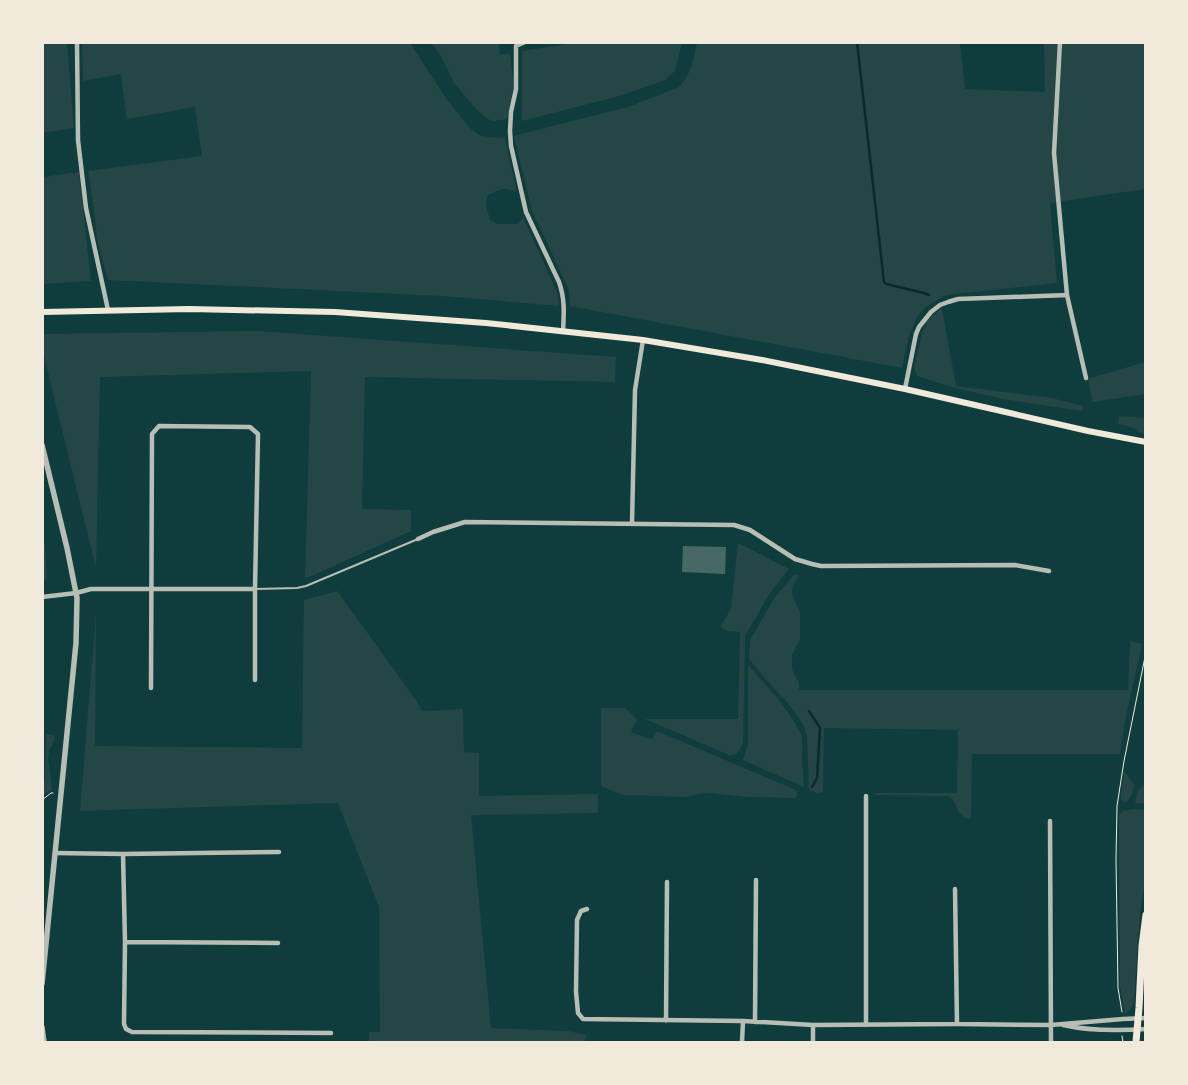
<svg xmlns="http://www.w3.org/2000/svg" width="1188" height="1085" font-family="'Nunito Sans',sans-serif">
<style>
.green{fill:#244646}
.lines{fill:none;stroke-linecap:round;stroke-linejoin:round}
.stream{stroke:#0a2a2b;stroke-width:2.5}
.building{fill:#486865}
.path{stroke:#f1e9da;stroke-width:1}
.service{stroke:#b8beb3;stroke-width:2}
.minor{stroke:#b8beb3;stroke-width:4.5}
.tertiary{stroke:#b8beb3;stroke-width:5.5}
.secondary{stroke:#f1e9da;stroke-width:6}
.primary{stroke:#f1e9da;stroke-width:7}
</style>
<rect width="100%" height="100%" fill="#0f3d3e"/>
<path class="green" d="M 43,42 L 67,43 L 74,128 L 43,133 Z
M 82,43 L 410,43 L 447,100 L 471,129 L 479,135 L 488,137 L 505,138 L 517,192 C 502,187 501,188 487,196 L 486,205 L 490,220 L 498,224 L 518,224 L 523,217 L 557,292 L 559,306 L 441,296 L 108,280 L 97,239 L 94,210 L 88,171 L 202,156 L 195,107 L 127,119 L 121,74 L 83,81 Z
M 431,43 L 499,43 L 500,55 L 510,53 L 513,79 L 513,89 L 507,119 L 493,121 L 488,119 L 477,110 L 454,83 L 441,56 Z
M 574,43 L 574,42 L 682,43 L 675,71 L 665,80 L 623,95 L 522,121 L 522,51 Z
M 697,43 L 960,43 L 965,89 L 1045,92 L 1044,43 L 1145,43 L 1145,189 L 1050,203 L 1057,283 L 946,295 C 940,299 932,302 926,307 C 909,321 907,348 902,368 L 570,306 L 569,290 L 532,211 L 514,136 L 628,107 L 679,87 C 692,73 693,60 697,43 Z
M 79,172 L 91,281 L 43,284 L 43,177 Z
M 942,308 L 956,386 L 1052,398 L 1083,406 L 1083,410 L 1082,411 L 1003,399 L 955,388 L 917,376 L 914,367 L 923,330 L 927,322 L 933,315 Z
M 258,331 L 616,357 L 615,382 L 365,377 L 362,509 L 411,510 L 411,531 L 305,579 L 311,371 L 100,377 L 96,568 L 43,352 L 43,334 Z
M 1145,362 L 1145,394 L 1093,402 L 1088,379 Z
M 1119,416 L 1145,418 L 1145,434 L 1138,432 L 1134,428 L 1118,424 Z
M 42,536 L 45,546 L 47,579 L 43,580 Z
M 738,543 L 789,569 L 770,593 L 745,636 L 743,743 C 740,750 737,756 729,755 L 645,719 L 738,719 L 740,632 L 728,631 L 720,627 L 731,609 Z
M 794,575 L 797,575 L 798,577 L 793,585 L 792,592 L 794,600 L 800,612 L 800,639 L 792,655 L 792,669 L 799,683 L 799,690 L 1128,690 L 1130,641 L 1142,644 L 1125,721 L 1120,754 L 972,754 L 971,819 C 956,817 959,804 949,796 L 877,795 L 871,793 L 957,793 L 958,730 L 824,728 L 823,792 L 816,793 L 809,789 L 807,737 L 803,724 L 787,702 L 768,682 L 749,659 L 750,640 L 775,597 Z
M 337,591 L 416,700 L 422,711 L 463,709 L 464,752 L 479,753 L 479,796 L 598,794 L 598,813 L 471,815 L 491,1028 L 568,1031 L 586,1035 L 585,1042 L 369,1042 L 369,1032 L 380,1032 L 379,907 L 338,803 L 80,811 L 96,613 L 95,746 L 302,748 L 304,600 Z
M 748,665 L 780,701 L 795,723 L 802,736 L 802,758 L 804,787 L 743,760 L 748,744 Z
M 601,708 L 625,708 L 637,719 L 631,732 L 648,739 L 653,738 L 657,731 L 796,790 L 797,795 L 795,798 L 747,797 L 710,793 L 698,794 L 687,797 L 623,795 L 601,786 Z
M 46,734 L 53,735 L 55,738 L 49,751 L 48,759 L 52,790 L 43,795 L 43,783 L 45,781 Z
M 1124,771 L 1135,785 L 1130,798 L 1126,802 L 1122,800 L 1121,798 Z
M 1145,783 L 1145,804 L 1135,803 L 1138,791 Z
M 1135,809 L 1145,810 L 1146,874 L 1140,913 L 1134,1002 L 1130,1010 L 1125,1015 L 1120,986 L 1119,819 L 1119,815 L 1123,811 Z"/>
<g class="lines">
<path class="stream" d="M 857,42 L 884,282 L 886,284 L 924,293 L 929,295
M 809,711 L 820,728 L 817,778 L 812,787"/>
</g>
<path class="building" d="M 683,546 L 726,547 L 725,574 L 682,572 Z"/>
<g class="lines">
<path class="path" d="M 42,800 L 51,793 L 53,793
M 1122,1012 L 1118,988 L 1116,860 L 1117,806 L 1124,761 L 1146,652
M 1122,1036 L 1123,1042"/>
<path class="service" d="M 255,589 L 297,588 L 306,586 L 418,539"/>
<path class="minor" d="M 77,42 L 78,140 L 86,208 L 108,310
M 525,42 L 516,46 L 516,89 L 511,112 L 510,131 L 511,146 L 526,212 L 559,282 C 565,299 564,313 563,331
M 1067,295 L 1086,378
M 905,389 L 916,334 L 919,327 L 931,312 L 940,305 L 948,302 L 958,299 L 986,298 L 1067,295 L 1054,153 L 1060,42
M 632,524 L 635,390 L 643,340
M 418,539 L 433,532 L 465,522 L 734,525 L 750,530 L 795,559 L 812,564 L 821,566 L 1015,565 L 1049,571
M 42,597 L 76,593 L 91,589 L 255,589
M 151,688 L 152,434 L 159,426 L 250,427 L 258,434 L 255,589 L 255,680
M 1050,821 L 1051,1042
M 55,853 L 123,854 L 279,852
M 123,854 L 125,942 L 124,1024 L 126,1029 L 132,1032 L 331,1033
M 955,889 L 957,1024
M 587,909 L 581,911 L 577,920 L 576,992 L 578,1013 L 583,1019 L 743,1021 L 813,1025 L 957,1024 L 1051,1025 L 1123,1019 L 1146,1018
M 125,942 L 278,943
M 666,1021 L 667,882
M 755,1022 L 756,880
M 813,1025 L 813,1042
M 866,1025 L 866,796
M 1063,1025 C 1090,1031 1118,1031 1146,1029
M 742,1042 L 743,1021"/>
<path class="tertiary" d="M 42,445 L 67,548 L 77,598 L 76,643 L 42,984
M 42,1027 L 44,1042"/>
<path class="secondary" d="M 42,312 L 189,309 L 335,312 L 486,323 L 643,340 L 762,360 L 905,389 L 1088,431 L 1146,442"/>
<path class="primary" d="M 1136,1042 L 1139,1008 L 1142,946 L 1146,915"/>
</g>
<rect width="1188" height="1085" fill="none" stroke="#f1e9da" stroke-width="88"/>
</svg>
